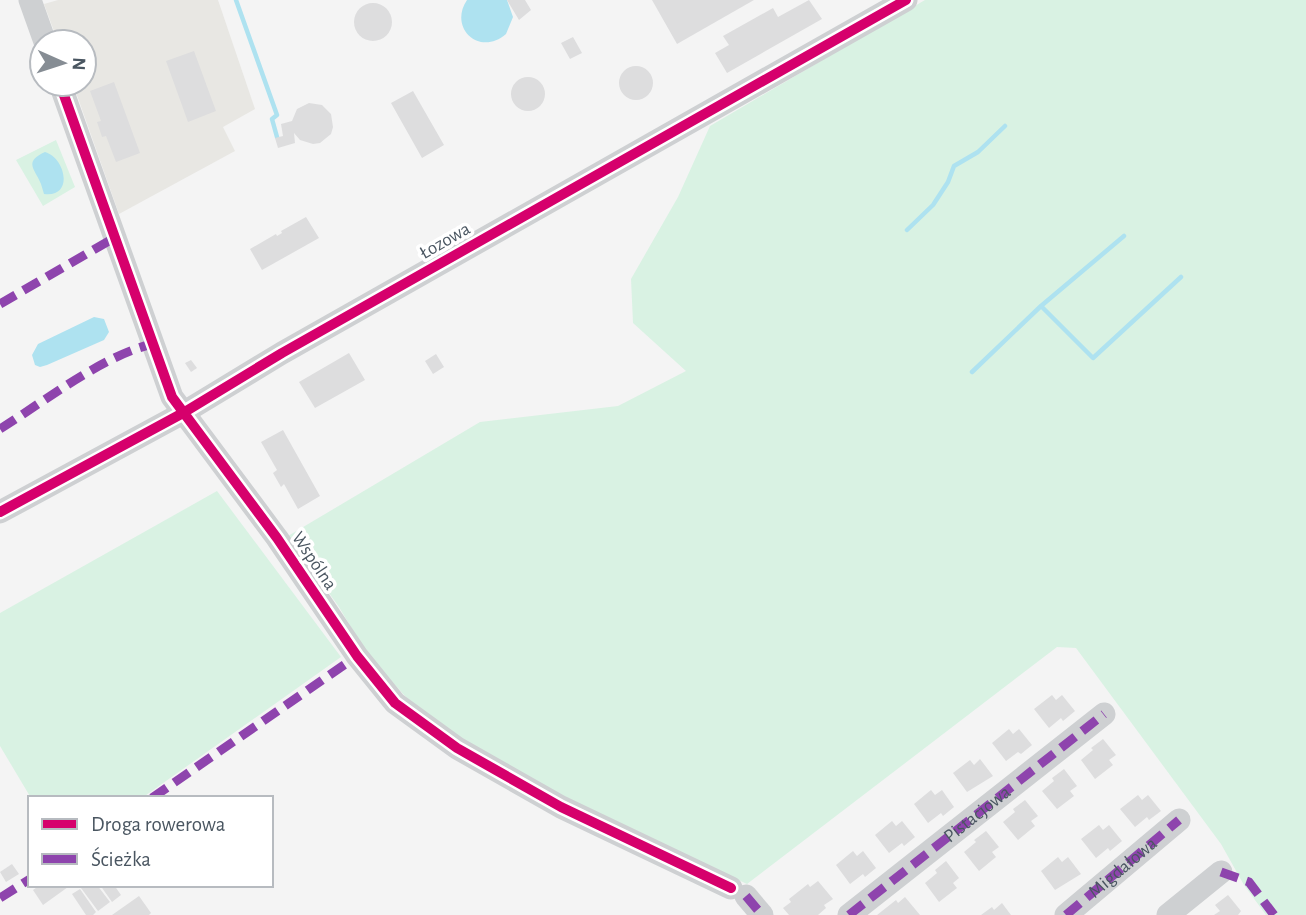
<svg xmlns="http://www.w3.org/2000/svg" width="1306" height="915" font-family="'Alegreya Sans',sans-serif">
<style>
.commercial{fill:#e8e7e3}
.green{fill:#d9f2e3}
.water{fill:#aee2f0}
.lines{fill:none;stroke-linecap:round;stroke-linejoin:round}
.stream{stroke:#aee2f0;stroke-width:4.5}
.building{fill:#ddddde}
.minor{stroke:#ced0d2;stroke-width:23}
.quiet{stroke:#8e44ad;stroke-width:9;stroke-dasharray:18 9;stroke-linecap:butt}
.cycleway-casing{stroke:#fff;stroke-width:15}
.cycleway{stroke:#d6006c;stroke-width:10}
.labels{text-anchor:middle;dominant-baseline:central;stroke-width:7;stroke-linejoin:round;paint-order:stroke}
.street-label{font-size:19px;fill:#4a5661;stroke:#fff}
</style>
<rect width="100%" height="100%" fill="#f4f4f4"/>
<path class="commercial" d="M 58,0 L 218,0 L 255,109 L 223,127 L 235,151 L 119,214 L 73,84 L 84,84 L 84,42 L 58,42 L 44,4 Z"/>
<path class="green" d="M 925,0 L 1306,0 L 1306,915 L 1266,915 L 1244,885 L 1221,844 L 1076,648 L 1057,647 L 747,884 L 565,798 L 473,748 L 427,716 L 404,695 L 365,651 L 339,607 L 288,536 L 480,422 L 618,406 L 686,371 L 633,323 L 631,279 L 678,197 L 710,126 Z
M 56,140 L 75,187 L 43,206 L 16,160 Z
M 217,491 L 341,657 L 142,798 L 31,798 L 0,746 L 0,613 Z"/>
<path class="water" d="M 467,0 L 507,0 L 513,17 L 506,34 C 480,57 448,28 467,0 Z
M 45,152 C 66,158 74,198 44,194 C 43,191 42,187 41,184 C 35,169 23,162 45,152 Z
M 94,317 L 104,319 L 109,332 L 104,340 L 47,365 L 40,367 L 35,365 L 32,355 L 38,344 Z"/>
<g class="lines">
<path class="stream" d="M 236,0 L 277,115 L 272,119 L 277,137
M 907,230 L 933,205 L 948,182 L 954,166 L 978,152 L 1005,126
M 1041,306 L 1124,236
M 972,372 L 1041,306 L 1093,358 L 1181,277"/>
</g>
<path class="building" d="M 507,0 L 525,0 L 531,10 L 519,20 Z
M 652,0 L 754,0 L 677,44 Z
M 809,0 L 822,19 L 727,73 L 715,53 L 729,45 L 723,36 L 773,8 L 778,17 Z
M354 22a19 19 0 1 1 38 0a19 19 0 1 1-38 0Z
M 573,37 L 582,53 L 570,59 L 561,43 Z
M 194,51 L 216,111 L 188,122 L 166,61 Z
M619 83a17 17 0 1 1 34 0a17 17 0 1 1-34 0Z
M511 94a17 17 0 1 1 34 0a17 17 0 1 1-34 0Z
M 114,82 L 140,153 L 116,162 L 106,136 L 102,137 L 97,122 L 101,121 L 90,91 Z
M 413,91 L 444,145 L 422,158 L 391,103 Z
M 309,103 L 322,105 L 331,114 L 333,127 L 331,134 L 320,143 L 313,144 L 300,140 L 294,133 L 295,143 L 278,148 L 275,138 L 283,136 L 281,124 L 292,121 L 297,109 Z
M 306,217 L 319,238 L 262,270 L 250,249 L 276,234 L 277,236 L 282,233 L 281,231 Z
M 349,353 L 365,380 L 315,408 L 299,382 Z
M 436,354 L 444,367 L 433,374 L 425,361 Z
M 191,360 L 197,368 L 191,372 L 185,363 Z
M 283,430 L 320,496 L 298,509 L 284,484 L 281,487 L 273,473 L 277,470 L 261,442 Z
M 1052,695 L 1056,700 L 1062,695 L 1075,711 L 1063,721 L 1061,718 L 1049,728 L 1034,709 Z
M 1009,729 L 1013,734 L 1019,729 L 1032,745 L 1021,754 L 1018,752 L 1006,761 L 992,743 Z
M 1103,739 L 1116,755 L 1109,760 L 1113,765 L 1095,779 L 1081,760 L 1093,750 L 1091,748 Z
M 980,759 L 993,776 L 967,792 L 953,773 L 970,760 L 974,765 Z
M 1064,769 L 1077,786 L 1070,791 L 1074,796 L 1057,809 L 1042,791 L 1054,781 L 1052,778 Z
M 931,790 L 935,795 L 942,790 L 954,807 L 943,816 L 941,813 L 928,823 L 914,804 Z
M 1138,795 L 1142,800 L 1148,795 L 1161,811 L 1149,820 L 1147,817 L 1135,827 L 1120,809 Z
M 1025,800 L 1038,816 L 1031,821 L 1035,826 L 1018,840 L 1003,822 L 1015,812 L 1013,809 Z
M 892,821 L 896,826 L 902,821 L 915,837 L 904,846 L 902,843 L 889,853 L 875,835 Z
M 1099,825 L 1103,830 L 1109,825 L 1122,841 L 1110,851 L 1108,848 L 1096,858 L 1081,839 Z
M 986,831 L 999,847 L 992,852 L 996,857 L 979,871 L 964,852 L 976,842 L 974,840 Z
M 853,851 L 857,856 L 863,851 L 876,868 L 865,877 L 863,874 L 850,884 L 836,865 Z
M 1058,857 L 1062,862 L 1068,857 L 1081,874 L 1055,890 L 1041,871 Z
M 946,861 L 959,878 L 953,883 L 957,888 L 939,902 L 925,883 L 937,873 L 935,870 Z
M 12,864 L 19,874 L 6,882 L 0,872 Z
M 818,881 L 833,899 L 824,905 L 826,908 L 818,915 L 789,915 L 783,908 L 791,902 L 789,899 L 808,884 L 810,887 Z
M 40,885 L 66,885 L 68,887 L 43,905 L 33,890 Z
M 85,885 L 97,885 L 110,902 L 98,911 L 81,888 Z
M 100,885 L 114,885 L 121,895 L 112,902 Z
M 80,889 L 96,912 L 93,915 L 86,915 L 72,894 Z
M 1228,895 L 1241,911 L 1238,915 L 1214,915 L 1220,911 L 1215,905 Z
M 139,896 L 151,913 L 149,915 L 112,915 Z
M 905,897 L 920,915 L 877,915 L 896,900 L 898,903 Z
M 1002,903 L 1011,915 L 981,915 L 992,907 L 994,910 Z"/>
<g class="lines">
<g class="minor">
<path d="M 30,0 L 45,42"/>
<path d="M 60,84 L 172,397 L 277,538 L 357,656 L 395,703 L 457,748 L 561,807 L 731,888"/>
<path d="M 0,512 L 183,413 L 282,353 L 906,0"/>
<path d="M 746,896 L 762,915"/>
<path id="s1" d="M 849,915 L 1104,714"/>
<path id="s2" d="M 1066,915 L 1179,820"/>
<path d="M 1168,915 L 1221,872"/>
</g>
<path class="quiet" d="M 0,304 L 114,238
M 0,429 C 42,403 105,354 153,344
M 152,798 L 357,656
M 1221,872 L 1249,882 L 1274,915
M 746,896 L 762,915
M 0,898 L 30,879
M 849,915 L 1104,714
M 1066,915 L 1179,820"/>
<defs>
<path id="cycleway" d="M 60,84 L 172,397 L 277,538 L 357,656 L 395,703 L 457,748 L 561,807 L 731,888
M 0,512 L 183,413 L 282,353 L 906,0"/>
</defs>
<use href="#cycleway" class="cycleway-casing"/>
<use href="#cycleway" class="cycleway"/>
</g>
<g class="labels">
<g class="street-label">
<text transform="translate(445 241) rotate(-30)">Łozowa</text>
<text transform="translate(314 561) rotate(56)">Wspólna</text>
<text stroke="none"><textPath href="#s1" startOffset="163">Pistacjowa</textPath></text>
<text stroke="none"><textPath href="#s2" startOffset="74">Migdałowa</textPath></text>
</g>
</g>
<rect x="28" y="796" width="245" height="91" fill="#ffffff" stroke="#b7bbc0" stroke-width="2"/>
<rect x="42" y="819" width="35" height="10" fill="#d6006c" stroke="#b7bbc0" stroke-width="2"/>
<text x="91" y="831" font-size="21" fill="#4a5661">Droga rowerowa</text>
<rect x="42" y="854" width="35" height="10" fill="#8e44ad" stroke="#b7bbc0" stroke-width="2"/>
<text x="91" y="866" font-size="21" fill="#4a5661">Ścieżka</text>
<g transform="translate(63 63) rotate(93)"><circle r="33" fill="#ffffff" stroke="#b7bbc0" stroke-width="2"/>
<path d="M0-5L12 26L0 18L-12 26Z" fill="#868d94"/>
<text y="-10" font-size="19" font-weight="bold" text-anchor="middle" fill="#4a5661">N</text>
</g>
</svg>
